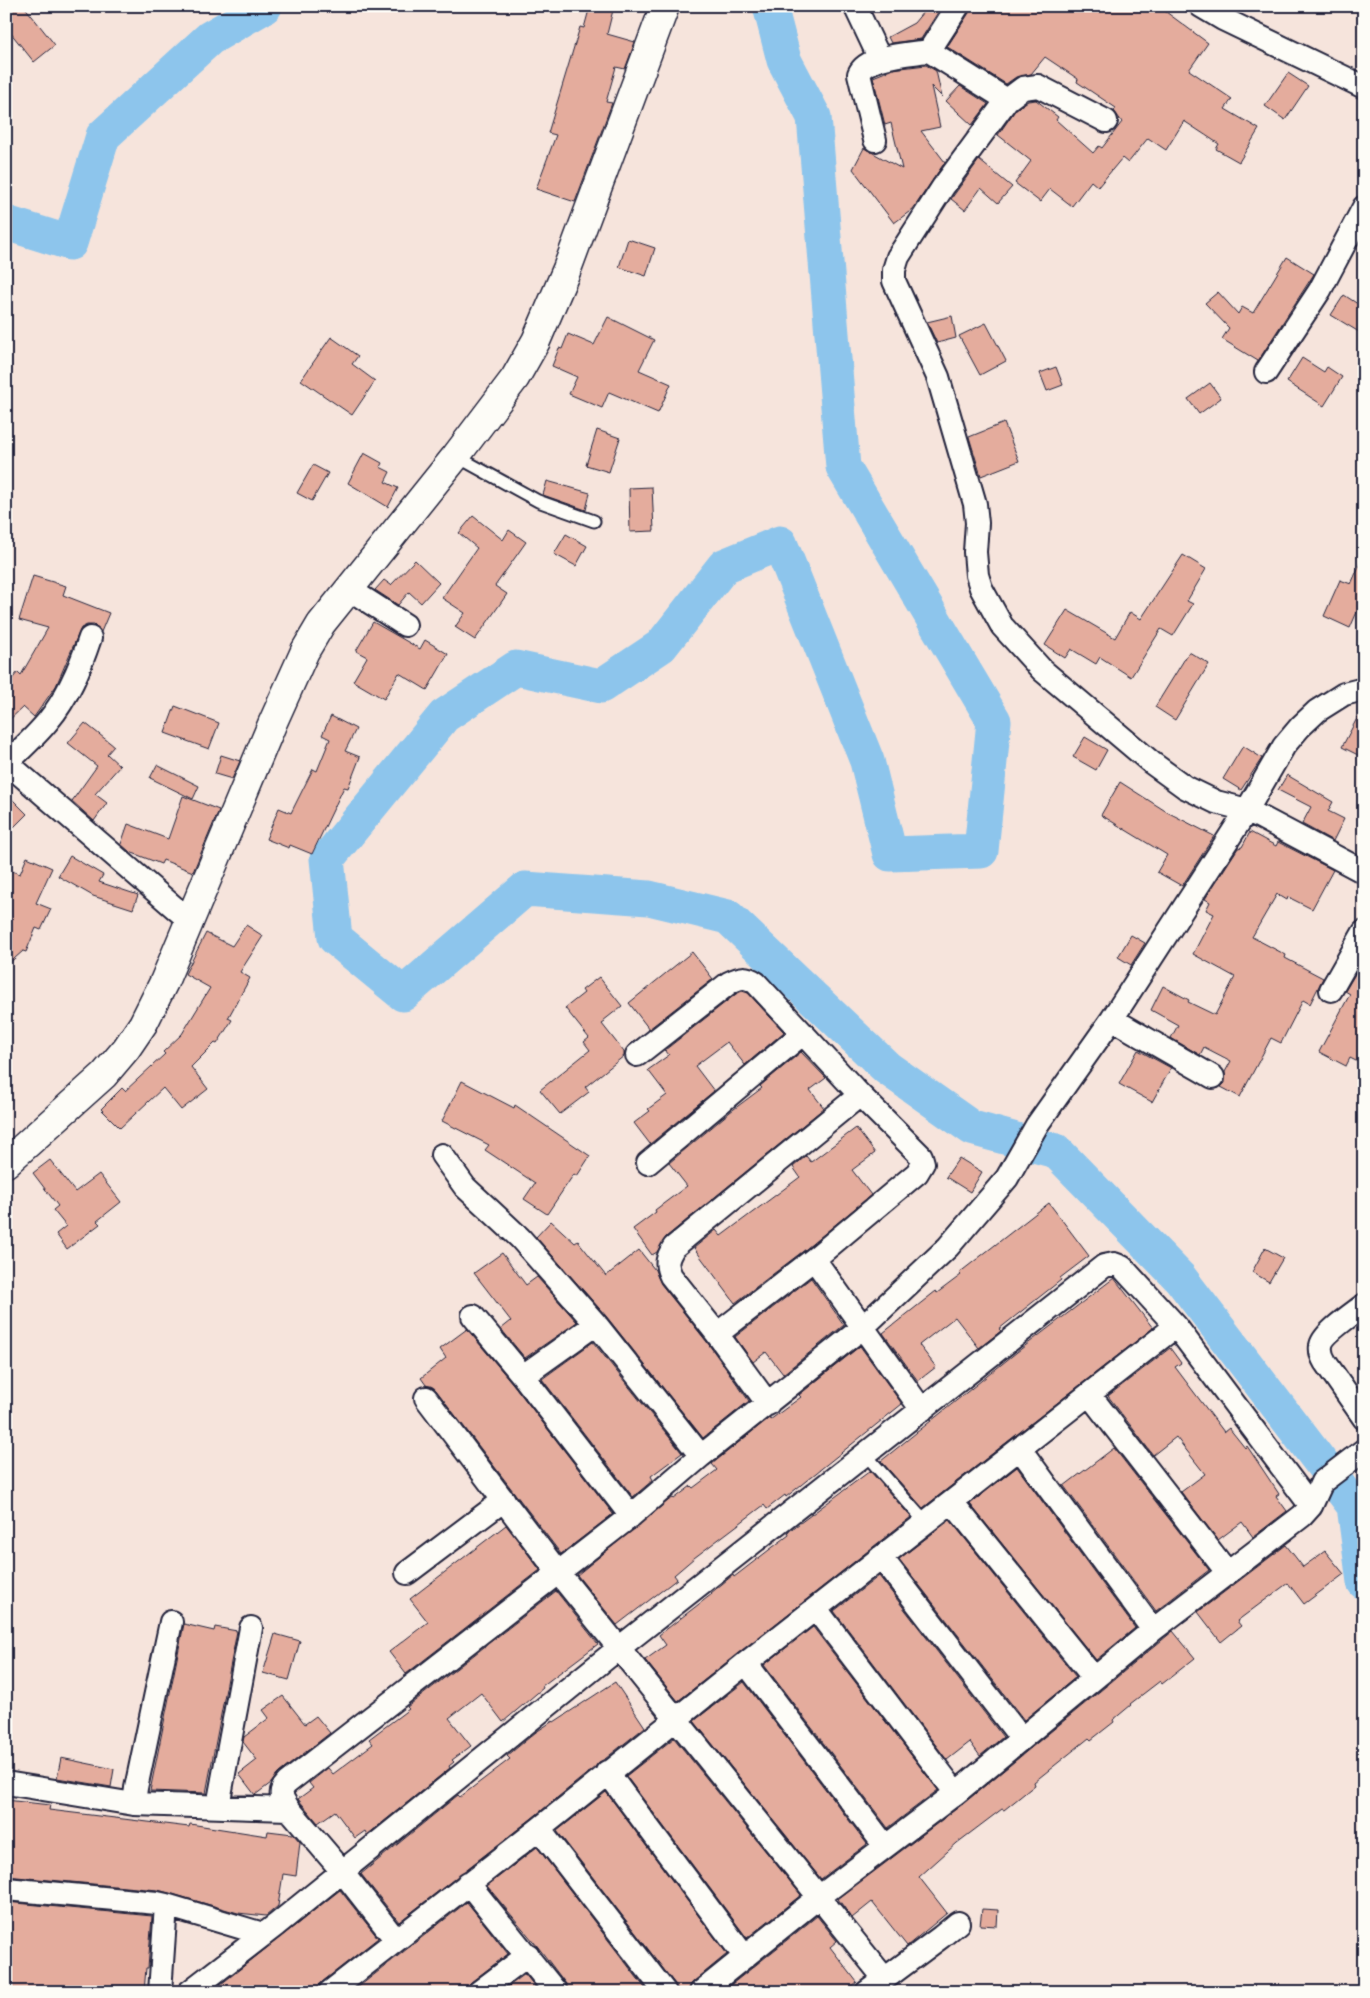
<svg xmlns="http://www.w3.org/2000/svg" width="1370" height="1998" font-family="'Gochi Hand',sans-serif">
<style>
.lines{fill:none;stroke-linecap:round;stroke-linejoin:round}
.river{stroke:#8dc5ec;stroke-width:35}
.building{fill:#e4ac9d;stroke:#22223b}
.lane-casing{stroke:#22223b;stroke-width:15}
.street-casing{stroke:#22223b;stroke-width:26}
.secondary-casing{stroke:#22223b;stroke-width:31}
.lane{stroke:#fdfcf7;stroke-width:11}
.street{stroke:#fdfcf7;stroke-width:22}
.secondary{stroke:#fdfcf7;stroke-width:28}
</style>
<rect width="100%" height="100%" fill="#f6e4dc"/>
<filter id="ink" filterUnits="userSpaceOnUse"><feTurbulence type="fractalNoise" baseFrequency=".02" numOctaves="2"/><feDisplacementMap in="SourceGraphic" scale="10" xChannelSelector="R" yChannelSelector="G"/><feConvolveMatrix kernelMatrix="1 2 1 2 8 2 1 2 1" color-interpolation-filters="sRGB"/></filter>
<g filter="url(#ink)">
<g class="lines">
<path class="river" d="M 770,6 L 784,60 L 814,117 L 843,467 L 994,721 L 981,851 L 890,854 L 867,761 L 780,543 L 724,566 L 661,646 L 601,686 L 516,668 L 444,716 L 327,859 L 335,938 L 403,994 L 525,889 L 649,898 L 728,917 L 887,1068 L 972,1128 L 1056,1151 L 1180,1278 L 1354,1506 L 1364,1582
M 6,223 L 70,243 L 103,136 L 210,38 L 265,6"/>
</g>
<path class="building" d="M 6,6 L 24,6 L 55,45 L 34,62 L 6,27 Z
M 590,6 L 614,6 L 607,34 L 635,42 L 625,69 L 616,67 L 606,102 L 612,103 L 575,202 L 536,189 L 556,135 L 548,133 L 580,27 L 584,28 Z
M 928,6 L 942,6 L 921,39 L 891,43 L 888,37 L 914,23 Z
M 971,6 L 1158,6 L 1208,43 L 1189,70 L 1232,99 L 1225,109 L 1259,129 L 1239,162 L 1216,149 L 1219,144 L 1184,121 L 1166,150 L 1148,138 L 1128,163 L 1122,158 L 1098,187 L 1091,181 L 1072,206 L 1050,189 L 1040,202 L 1015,183 L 1031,161 L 998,135 L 1016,109 L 1028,101 L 1036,100 L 1058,117 L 1056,120 L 1093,153 L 1099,146 L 1102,148 L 1122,122 L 1114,111 L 1116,108 L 1077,82 L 1078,79 L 1045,57 L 1031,74 L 1016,77 L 1006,84 L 949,48 L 947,47 L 969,13 Z
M 926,65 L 936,71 L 942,97 L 931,86 L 940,127 L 921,131 L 945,162 L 913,209 L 894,223 L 853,169 L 864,148 L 902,169 L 891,123 L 885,125 L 873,77 L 893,69 Z
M 1288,73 L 1308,86 L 1285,120 L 1265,106 Z
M 960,86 L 988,104 L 972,125 L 946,101 Z
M 979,160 L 1012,187 L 998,203 L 981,188 L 965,210 L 951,199 Z
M 628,239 L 655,248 L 646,276 L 619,267 Z
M 1287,257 L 1314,274 L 1258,361 L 1222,339 L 1229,328 L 1205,303 L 1218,292 L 1238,314 L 1242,307 L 1253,313 Z
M 1344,295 L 1364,308 L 1364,335 L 1331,315 Z
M 952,316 L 956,338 L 937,343 L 927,322 Z
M 608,317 L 654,340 L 639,370 L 671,384 L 658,413 L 609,392 L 602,408 L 569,394 L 577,377 L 552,366 L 559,348 L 562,349 L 568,334 L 594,345 Z
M 986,323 L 1006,361 L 980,375 L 959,336 Z
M 331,337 L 358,356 L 352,364 L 375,381 L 352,415 L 301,380 Z
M 1302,358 L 1324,372 L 1327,367 L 1342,377 L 1324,406 L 1287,382 Z
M 1056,367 L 1063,385 L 1047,391 L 1040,373 Z
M 1210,383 L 1221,398 L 1199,414 L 1188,399 Z
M 1004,423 L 1019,461 L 981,476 L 969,437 Z
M 597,430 L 620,438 L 609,472 L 586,465 Z
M 364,453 L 382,463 L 380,467 L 390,472 L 385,482 L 398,488 L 388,507 L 348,483 Z
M 313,465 L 328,473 L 312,501 L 297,493 Z
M 547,481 L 590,493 L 586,510 L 543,495 Z
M 652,487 L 654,531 L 630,532 L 629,488 Z
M 473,516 L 503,540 L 509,530 L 526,542 L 495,586 L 507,594 L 475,640 L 455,627 L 465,613 L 442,598 L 477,548 L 459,533 Z
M 566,534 L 587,546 L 576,566 L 554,554 Z
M 1183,555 L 1206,569 L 1187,601 L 1193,604 L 1173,636 L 1161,629 L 1131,677 L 1100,657 L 1096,664 L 1071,649 L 1065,658 L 1045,645 L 1067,610 L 1115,638 L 1130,612 L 1141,619 Z
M 1364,555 L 1364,596 L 1350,628 L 1324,616 L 1340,580 L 1351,584 Z
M 415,560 L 439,583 L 421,603 L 409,592 L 398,605 L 375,590 L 384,580 L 391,585 Z
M 33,576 L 66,586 L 63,595 L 109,613 L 101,632 L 94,625 L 87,625 L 81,628 L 56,686 L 34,717 L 23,707 L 6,723 L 6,686 L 18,672 L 21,675 L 48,628 L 19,620 Z
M 373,622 L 420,649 L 425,640 L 448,654 L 427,690 L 399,673 L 384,699 L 353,681 L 367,657 L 356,651 Z
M 1189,652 L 1209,664 L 1175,720 L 1155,707 Z
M 1364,705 L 1364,758 L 1342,747 Z
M 175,706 L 219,723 L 209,749 L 165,733 Z
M 331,716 L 356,729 L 345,751 L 360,757 L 348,788 L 344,787 L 312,854 L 290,845 L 289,848 L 266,839 L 279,808 L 291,813 L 313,769 L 317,771 L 330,739 L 322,735 Z
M 85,723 L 114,746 L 107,754 L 120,766 L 95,794 L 107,803 L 94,821 L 72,801 L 97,766 L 68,743 Z
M 1085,737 L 1107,750 L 1096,770 L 1073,757 Z
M 1243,746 L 1262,758 L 1241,790 L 1223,779 Z
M 221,755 L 240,761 L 232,779 L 215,774 Z
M 157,765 L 199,786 L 193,799 L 150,778 Z
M 1287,775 L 1333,802 L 1328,811 L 1344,819 L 1333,841 L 1302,824 L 1311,807 L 1278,790 Z
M 1120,782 L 1167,812 L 1214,836 L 1182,886 L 1157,872 L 1167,855 L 1101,815 Z
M 6,793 L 27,814 L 6,835 Z
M 183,796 L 219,810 L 193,872 L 163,860 L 161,864 L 130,852 L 121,844 L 128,824 L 168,839 Z
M 1250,832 L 1276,846 L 1278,842 L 1333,870 L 1312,909 L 1288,897 L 1287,900 L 1277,894 L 1252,937 L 1286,955 L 1285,958 L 1323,978 L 1310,1004 L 1303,1000 L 1281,1043 L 1271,1038 L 1240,1097 L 1221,1087 L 1225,1083 L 1225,1072 L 1231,1061 L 1204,1047 L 1200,1055 L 1171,1038 L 1178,1025 L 1151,1010 L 1163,986 L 1189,1000 L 1188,1002 L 1215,1015 L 1235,977 L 1193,954 L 1214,914 L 1206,910 L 1210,902 L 1205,899 L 1238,848 L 1242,847 Z
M 70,856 L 103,875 L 99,882 L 138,895 L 133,909 L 93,896 L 58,876 Z
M 27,857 L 52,868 L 36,903 L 51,909 L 41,930 L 36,928 L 26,952 L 23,951 L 6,966 L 6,869 L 20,874 Z
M 246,925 L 263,936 L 240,972 L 250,978 L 228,1018 L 232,1020 L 217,1044 L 215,1043 L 191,1067 L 208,1089 L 181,1110 L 163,1088 L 120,1128 L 101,1109 L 122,1088 L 125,1091 L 165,1054 L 163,1052 L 182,1034 L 210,988 L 185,974 L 206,933 L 232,946 Z
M 1131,935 L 1145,943 L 1131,965 L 1118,957 Z
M 692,952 L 713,979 L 649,1029 L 629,1003 Z
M 1364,959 L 1364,1065 L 1350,1058 L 1346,1066 L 1319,1052 L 1350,994 L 1345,991 Z
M 599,977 L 622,1006 L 603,1021 L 605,1022 L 602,1024 L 624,1052 L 624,1056 L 585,1087 L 589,1092 L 560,1114 L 540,1090 L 590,1050 L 584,1042 L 589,1038 L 565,1008 L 584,993 L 582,990 Z
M 742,991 L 748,993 L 784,1032 L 745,1065 L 727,1042 L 695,1066 L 714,1091 L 650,1144 L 634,1123 L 650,1111 L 648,1109 L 667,1095 L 648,1070 L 669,1055 L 665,1050 L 736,994 Z
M 1138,1050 L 1171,1068 L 1152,1102 L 1119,1084 Z
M 801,1052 L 826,1078 L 810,1090 L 824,1108 L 666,1237 L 657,1252 L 652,1255 L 633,1229 L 656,1212 L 655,1210 L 687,1186 L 669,1163 L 730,1112 L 762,1088 L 760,1086 Z
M 462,1081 L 514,1108 L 515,1105 L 590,1156 L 577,1176 L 574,1174 L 547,1214 L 524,1199 L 535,1183 L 485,1150 L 489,1145 L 442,1121 Z
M 856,1128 L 875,1153 L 852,1170 L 871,1195 L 806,1249 L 735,1303 L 694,1248 L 716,1230 L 721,1236 L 800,1177 L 793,1167 L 806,1156 L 811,1162 Z
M 959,1158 L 982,1172 L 970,1192 L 946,1177 Z
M 50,1160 L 75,1192 L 99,1174 L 121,1202 L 97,1221 L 100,1224 L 67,1249 L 56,1234 L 66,1226 L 53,1210 L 58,1206 L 33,1173 Z
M 1049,1203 L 1089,1256 L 1060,1278 L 1061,1280 L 999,1329 L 1001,1331 L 979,1348 L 955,1317 L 919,1345 L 936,1367 L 918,1381 L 883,1333 L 936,1291 L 937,1293 L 961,1275 L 959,1273 Z
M 551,1221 L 575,1243 L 578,1241 L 606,1276 L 639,1250 L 655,1270 L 661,1284 L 707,1342 L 749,1401 L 703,1438 L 606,1316 L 536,1237 Z
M 1265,1248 L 1283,1258 L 1269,1282 L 1252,1272 Z
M 502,1253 L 526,1285 L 537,1277 L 577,1322 L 525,1358 L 501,1329 L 511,1321 L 474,1273 Z
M 811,1278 L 844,1325 L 783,1374 L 766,1352 L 753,1362 L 735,1337 Z
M 1114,1278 L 1153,1328 L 923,1508 L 881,1461 L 1017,1352 Z
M 467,1329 L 513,1384 L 613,1514 L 561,1554 L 436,1390 L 426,1385 L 421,1378 L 446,1358 L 440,1349 Z
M 593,1342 L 682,1453 L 651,1476 L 653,1480 L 633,1497 L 542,1379 Z
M 860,1346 L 902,1404 L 786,1497 L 785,1495 L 767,1509 L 764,1505 L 694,1558 L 674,1575 L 677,1579 L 617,1625 L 577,1575 L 669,1500 L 673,1498 L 674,1499 L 691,1486 L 693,1488 L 717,1470 L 712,1464 L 769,1418 L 770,1420 L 801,1397 L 799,1395 Z
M 1170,1348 L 1181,1363 L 1175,1367 L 1224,1432 L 1229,1428 L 1245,1448 L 1247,1446 L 1279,1494 L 1276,1496 L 1287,1511 L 1253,1537 L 1242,1522 L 1218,1540 L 1181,1492 L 1205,1474 L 1176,1437 L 1153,1455 L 1108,1396 Z
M 1114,1448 L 1209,1570 L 1156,1611 L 1064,1486 Z
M 1017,1467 L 1135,1628 L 1096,1660 L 970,1504 Z
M 870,1471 L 911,1517 L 678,1701 L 645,1660 L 666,1645 L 659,1635 L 712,1594 L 711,1593 L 733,1575 L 734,1577 L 769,1550 L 789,1535 L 788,1532 Z
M 950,1520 L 1076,1677 L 1024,1720 L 899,1559 Z
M 506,1525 L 540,1570 L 406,1674 L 389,1652 L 428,1622 L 410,1599 Z
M 1286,1545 L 1303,1567 L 1325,1551 L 1344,1574 L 1304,1604 L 1288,1583 L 1237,1621 L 1241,1626 L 1221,1642 L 1198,1612 Z
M 879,1576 L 1003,1737 L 980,1756 L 970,1742 L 947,1760 L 834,1611 Z
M 556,1591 L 598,1644 L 542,1686 L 543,1688 L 503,1722 L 481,1693 L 449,1718 L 471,1746 L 452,1760 L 454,1762 L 449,1766 L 450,1768 L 367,1835 L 365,1831 L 355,1838 L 335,1811 L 318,1823 L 298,1799 L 313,1788 L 309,1783 L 328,1768 L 333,1774 L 373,1744 L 369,1739 L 409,1709 L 407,1707 Z
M 184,1624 L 214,1631 L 215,1627 L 237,1631 L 206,1793 L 150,1791 Z
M 813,1627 L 938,1790 L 888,1828 L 764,1665 Z
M 1173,1631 L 1195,1658 L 1162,1684 L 1160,1681 L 1130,1704 L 1131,1705 L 1113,1720 L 1114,1722 L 1091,1740 L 1089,1738 L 1034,1782 L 1035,1785 L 1004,1810 L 1002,1809 L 957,1843 L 919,1877 L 947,1913 L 907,1946 L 872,1902 L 852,1918 L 838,1899 L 964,1803 Z
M 275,1634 L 300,1641 L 289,1680 L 263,1673 Z
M 615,1682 L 645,1727 L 605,1759 L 599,1762 L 595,1767 L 531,1819 L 399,1922 L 361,1874 L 458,1795 L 460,1797 L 510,1759 L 507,1756 L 536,1732 L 553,1721 L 554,1722 Z
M 744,1682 L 867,1844 L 821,1879 L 694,1721 Z
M 283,1696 L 305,1724 L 316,1716 L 330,1733 L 279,1773 L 271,1783 L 255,1795 L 239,1774 L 257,1760 L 243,1742 L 244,1737 L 269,1718 L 263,1710 Z
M 674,1738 L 801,1895 L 747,1938 L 626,1776 Z
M 61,1758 L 114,1769 L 111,1787 L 57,1778 Z
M 606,1792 L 727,1954 L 693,1982 L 688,1992 L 678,1992 L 675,1984 L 557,1831 Z
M 6,1800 L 50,1805 L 49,1810 L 189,1827 L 190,1824 L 267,1836 L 268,1831 L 293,1834 L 300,1842 L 296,1876 L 283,1874 L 278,1906 L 266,1916 L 238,1913 L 158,1890 L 6,1876 Z
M 537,1847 L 648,1992 L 569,1992 L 566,1984 L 538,1947 L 487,1886 Z
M 340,1890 L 378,1938 L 322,1982 L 317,1992 L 211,1992 Z
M 6,1902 L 152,1916 L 148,1968 L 146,1968 L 144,1992 L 6,1992 Z
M 467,1902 L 508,1954 L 471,1982 L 467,1986 L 466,1992 L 352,1992 Z
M 982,1909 L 998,1910 L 997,1926 L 980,1925 Z
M 817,1916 L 837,1941 L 830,1947 L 857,1982 L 845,1992 L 722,1992 Z
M 525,1974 L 539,1992 L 501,1992 Z"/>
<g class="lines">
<defs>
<path id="lane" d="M 456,456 L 538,501 L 594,521
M 866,1455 L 926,1523"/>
<path id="street" d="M 855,6 L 880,59
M 1201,6 L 1223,19 L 1364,87
M 929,51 L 1007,100 L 943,187 L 898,257 L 894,270 L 894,281 L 938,377 L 975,504 L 977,523 L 975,552 L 977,575 L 981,588 L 1002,626 L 1042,670 L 1152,763 L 1185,787 L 1216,802 L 1247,810 L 1364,872
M 1007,100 L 1023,88 L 1038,86 L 1106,121
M 875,140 L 859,74 C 867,55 910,54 929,51 L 958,6
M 1266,372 L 1320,290 L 1364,207
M 349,589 L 405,625
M 6,762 L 190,921
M 7,763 C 21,749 36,736 48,721 C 68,697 80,668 90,638
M 1331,990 L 1364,932
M 1112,1019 L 1213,1077
M 637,1055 L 729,983 C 740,977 746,976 756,983 L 860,1095 L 921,1156 L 923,1163 L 917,1173 L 814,1259 L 717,1334
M 442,1155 L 465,1187 L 520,1238 L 596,1324 L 701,1456
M 648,1163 L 802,1034
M 814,1259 L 922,1410
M 1364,1305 C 1354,1313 1322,1334 1321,1346 C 1320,1352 1322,1357 1325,1362 L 1364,1418
M 473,1316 L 523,1376 L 631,1516
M 523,1376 L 596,1324
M 1089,1394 L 1227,1572
M 426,1398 L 557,1571 L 884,1978
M 768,1404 L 717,1334 L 671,1276 C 665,1264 667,1258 674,1247 L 860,1095
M 1020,1449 L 1153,1630
M 952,1502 L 1094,1678
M 1311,1506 L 1322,1482 L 1364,1450
M 881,1557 L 1021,1738
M 407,1573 L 504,1500
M 816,1609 L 956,1793
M 171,1622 L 136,1788 L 134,1804 L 289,1809 C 283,1799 277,1793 287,1783 L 631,1516 L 701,1456 L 862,1328 L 948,1247 L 1007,1178 L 1037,1125 L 1112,1019 L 1247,810 L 1284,746 L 1300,727 L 1317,711 L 1344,694 L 1364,689
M 746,1663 L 885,1846
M 607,1772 L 745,1957
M 6,1783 L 134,1804
M 218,1806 L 251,1628
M 289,1809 L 342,1871 L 396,1940
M 539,1829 L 665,1992
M 468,1883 L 556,1992
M 6,1889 L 157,1903 L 166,1905 L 160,1992
M 166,1905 L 263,1934
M 189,1992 L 276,1925 L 619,1648 L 1104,1266 L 1114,1264 L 1122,1267 L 1176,1326 L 1311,1506 L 1302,1516 L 1153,1630 L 956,1793 L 819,1897 L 701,1992
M 330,1992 L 539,1829 L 746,1663 L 1176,1326
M 479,1992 L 528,1955
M 867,1992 L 941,1937 L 958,1923"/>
<path id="secondary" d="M 6,1163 L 104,1075 L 126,1049 L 143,1024 L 164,982 L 273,722 L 305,651 L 321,624 L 456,456 L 515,378 L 536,341 L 567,269 L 665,6"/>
</defs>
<use href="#lane" class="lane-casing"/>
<use href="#street" class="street-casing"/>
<use href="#secondary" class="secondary-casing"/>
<use href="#lane" class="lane"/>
<use href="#street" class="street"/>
<use href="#secondary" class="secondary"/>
</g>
</g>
<rect width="1370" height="1998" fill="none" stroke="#fdfcf7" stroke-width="25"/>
<rect x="12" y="12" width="1345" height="1973" fill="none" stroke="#22223b" stroke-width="2" filter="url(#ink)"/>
</svg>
